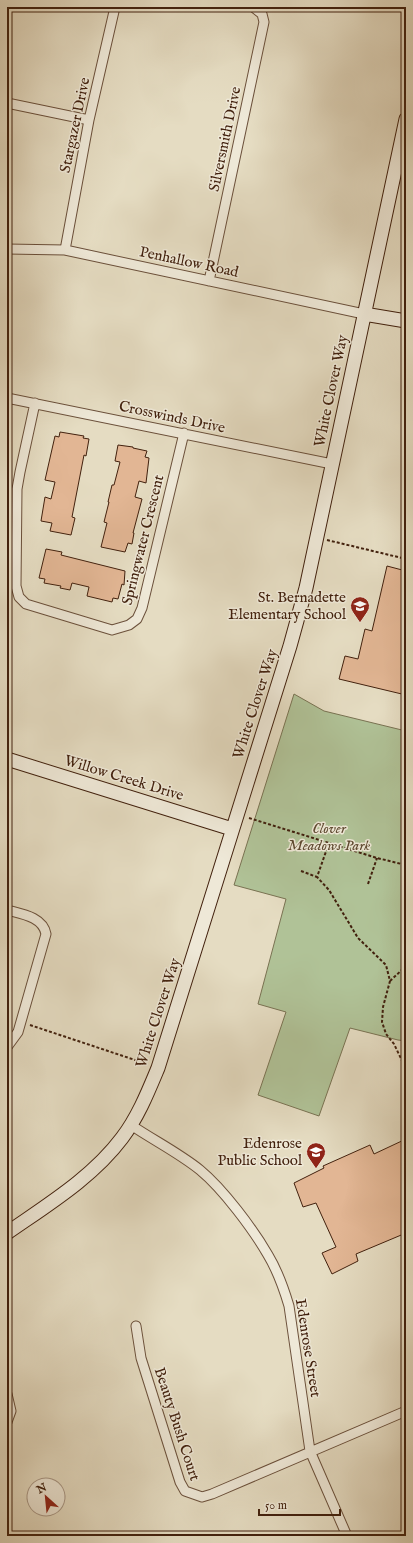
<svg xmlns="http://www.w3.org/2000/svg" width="413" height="1543" font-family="'IM FELL English',serif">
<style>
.green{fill:#b0c297;stroke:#797252}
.building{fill:#e2b694;stroke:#42210e}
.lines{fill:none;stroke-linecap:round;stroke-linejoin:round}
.street-casing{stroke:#6b503b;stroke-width:11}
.secondary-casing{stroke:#42210e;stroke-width:15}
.path{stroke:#42210e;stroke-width:2;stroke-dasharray:3 2;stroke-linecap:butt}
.street{stroke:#eee8d7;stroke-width:9}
.secondary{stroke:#eee8d7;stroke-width:13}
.labels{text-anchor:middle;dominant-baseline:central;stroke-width:3;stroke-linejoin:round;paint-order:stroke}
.street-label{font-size:15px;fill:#42210e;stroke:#eee8d7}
.poi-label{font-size:15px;fill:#42210e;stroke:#eee8d7;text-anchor:end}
.park-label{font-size:15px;font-style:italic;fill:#5e4930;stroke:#eee8d7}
</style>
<rect width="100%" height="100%" fill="#e5dcc2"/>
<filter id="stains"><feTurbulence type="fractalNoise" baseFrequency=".005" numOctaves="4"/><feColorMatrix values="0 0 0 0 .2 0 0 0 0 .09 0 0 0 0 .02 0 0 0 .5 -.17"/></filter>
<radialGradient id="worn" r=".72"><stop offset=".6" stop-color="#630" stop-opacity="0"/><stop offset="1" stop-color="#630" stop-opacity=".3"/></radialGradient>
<path class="green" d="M 294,694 L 324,711 L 406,731 L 406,1041 L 398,1040 L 350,1028 L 319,1116 L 258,1095 L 286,1012 L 258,1004 L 286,899 L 234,885 Z"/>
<path class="building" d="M 60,432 L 84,436 L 83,438 L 89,439 L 86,456 L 84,455 L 72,517 L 75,518 L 71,535 L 50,531 L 52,523 L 41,521 L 45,497 L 51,499 L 55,482 L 45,480 L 55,436 L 59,437 Z
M 118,445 L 133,447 L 133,448 L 147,451 L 145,457 L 149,458 L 146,483 L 139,481 L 135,497 L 142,499 L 133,533 L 134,533 L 132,544 L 128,543 L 125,552 L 101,547 L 107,523 L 104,522 L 109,502 L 108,502 L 112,485 L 114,485 L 120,462 L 115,461 Z
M 46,549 L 62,552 L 61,555 L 125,571 L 124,585 L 122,584 L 118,599 L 113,598 L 112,602 L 87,596 L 89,587 L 72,583 L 70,590 L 60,588 L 61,586 L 44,583 L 45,579 L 39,578 Z
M 387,566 L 406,571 L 406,695 L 339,679 L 345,656 L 358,659 L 365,629 L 372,631 Z
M 406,1139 L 406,1233 L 356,1254 L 358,1261 L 332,1274 L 322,1253 L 336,1247 L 316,1203 L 303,1207 L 294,1183 L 324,1168 L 323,1166 L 370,1145 L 374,1154 Z"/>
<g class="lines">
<defs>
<path id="street" d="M 7,103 L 89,120
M 7,249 L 65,250 L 364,314
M 65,250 L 89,120 L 115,7
M 209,281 L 264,22 L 262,14 L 253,7
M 7,398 L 332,464
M 35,403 L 20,472 L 17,489 L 16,586 L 19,597 L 26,604 L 112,630 L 129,625 L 137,619 L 142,608 L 184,433
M 7,910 C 22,914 43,917 46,934 L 18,1032 L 7,1047
M 131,1125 C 153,1140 179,1153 200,1170 C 223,1189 253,1229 268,1255 C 277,1270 284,1289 289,1306 L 310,1451 L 347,1536
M 136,1326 L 141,1358 L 180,1482 L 185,1491 L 202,1497 L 212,1494 L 406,1411
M 7,1394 L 11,1411 L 7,1422"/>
<path id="secondary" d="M 364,314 L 406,321
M 7,759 L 232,829
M 7,1233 C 47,1205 92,1178 122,1138 C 138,1117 148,1092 158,1068 L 290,646 L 306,588 L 406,119"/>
</defs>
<use href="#street" class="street-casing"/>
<use href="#secondary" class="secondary-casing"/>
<path class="path" d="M 327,540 L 402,558
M 249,818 L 377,858 L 406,865
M 329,843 L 317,877 L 329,890 L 358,938 L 386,965 L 390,981 L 383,1007 L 382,1022 L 386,1034 L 394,1044 L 406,1069
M 301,871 L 317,877
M 368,884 L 377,858
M 390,981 L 405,967 L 406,965
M 30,1025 L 147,1064"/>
<use href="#street" class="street"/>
<use href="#secondary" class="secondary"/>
</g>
<defs>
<symbol id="school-pin" viewBox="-11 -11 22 30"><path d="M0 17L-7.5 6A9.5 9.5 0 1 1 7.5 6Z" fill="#8f2418" stroke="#eee8d7"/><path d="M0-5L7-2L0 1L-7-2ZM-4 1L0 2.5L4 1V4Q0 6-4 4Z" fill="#fff"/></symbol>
</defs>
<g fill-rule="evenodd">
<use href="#school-pin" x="349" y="595" width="22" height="30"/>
<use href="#school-pin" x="305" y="1141" width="22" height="30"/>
</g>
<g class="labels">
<g class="street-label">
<text transform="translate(75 125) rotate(-78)">Stargazer Drive</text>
<text transform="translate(225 139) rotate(-78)">Silversmith Drive</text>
<text transform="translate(189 262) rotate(12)">Penhallow Road</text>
<text transform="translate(331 391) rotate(-78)">White Clover Way</text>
<text transform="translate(172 417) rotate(12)">Crosswinds Drive</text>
<text transform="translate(143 540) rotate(-76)">Springwater Crescent</text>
<text transform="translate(255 704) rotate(-72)">White Clover Way</text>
<text transform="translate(124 778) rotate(17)">Willow Creek Drive</text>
<text transform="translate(158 1013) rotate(-72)">White Clover Way</text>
<text transform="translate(308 1348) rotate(81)">Edenrose Street</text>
<text transform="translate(177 1424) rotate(72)">Beauty Bush Court</text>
</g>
<g class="poi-label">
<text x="346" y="597">St. Bernadette<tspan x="346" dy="17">Elementary School</tspan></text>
<text x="302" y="1143">Edenrose<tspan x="302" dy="17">Public School</tspan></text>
</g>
<g class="park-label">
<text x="329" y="828">Clover<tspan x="329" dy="17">Meadows Park</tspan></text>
</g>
</g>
<rect width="413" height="1543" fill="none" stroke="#e5dcc2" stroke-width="24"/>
<rect x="8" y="8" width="397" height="1527" fill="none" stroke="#42210e" stroke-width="2"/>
<rect x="12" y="12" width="389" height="1519" fill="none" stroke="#42210e"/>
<g transform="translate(46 1497) rotate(333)"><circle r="19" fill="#eee8d7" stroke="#a99887"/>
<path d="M0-3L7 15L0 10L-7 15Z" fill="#8f2418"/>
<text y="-6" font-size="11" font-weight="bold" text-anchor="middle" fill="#42210e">N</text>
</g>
<path d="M259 1509v6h81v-6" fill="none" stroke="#42210e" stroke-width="2"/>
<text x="265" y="1509" font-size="12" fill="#42210e" stroke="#eee8d7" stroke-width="3" paint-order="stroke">50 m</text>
<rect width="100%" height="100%" filter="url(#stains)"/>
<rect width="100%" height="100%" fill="url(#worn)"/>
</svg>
